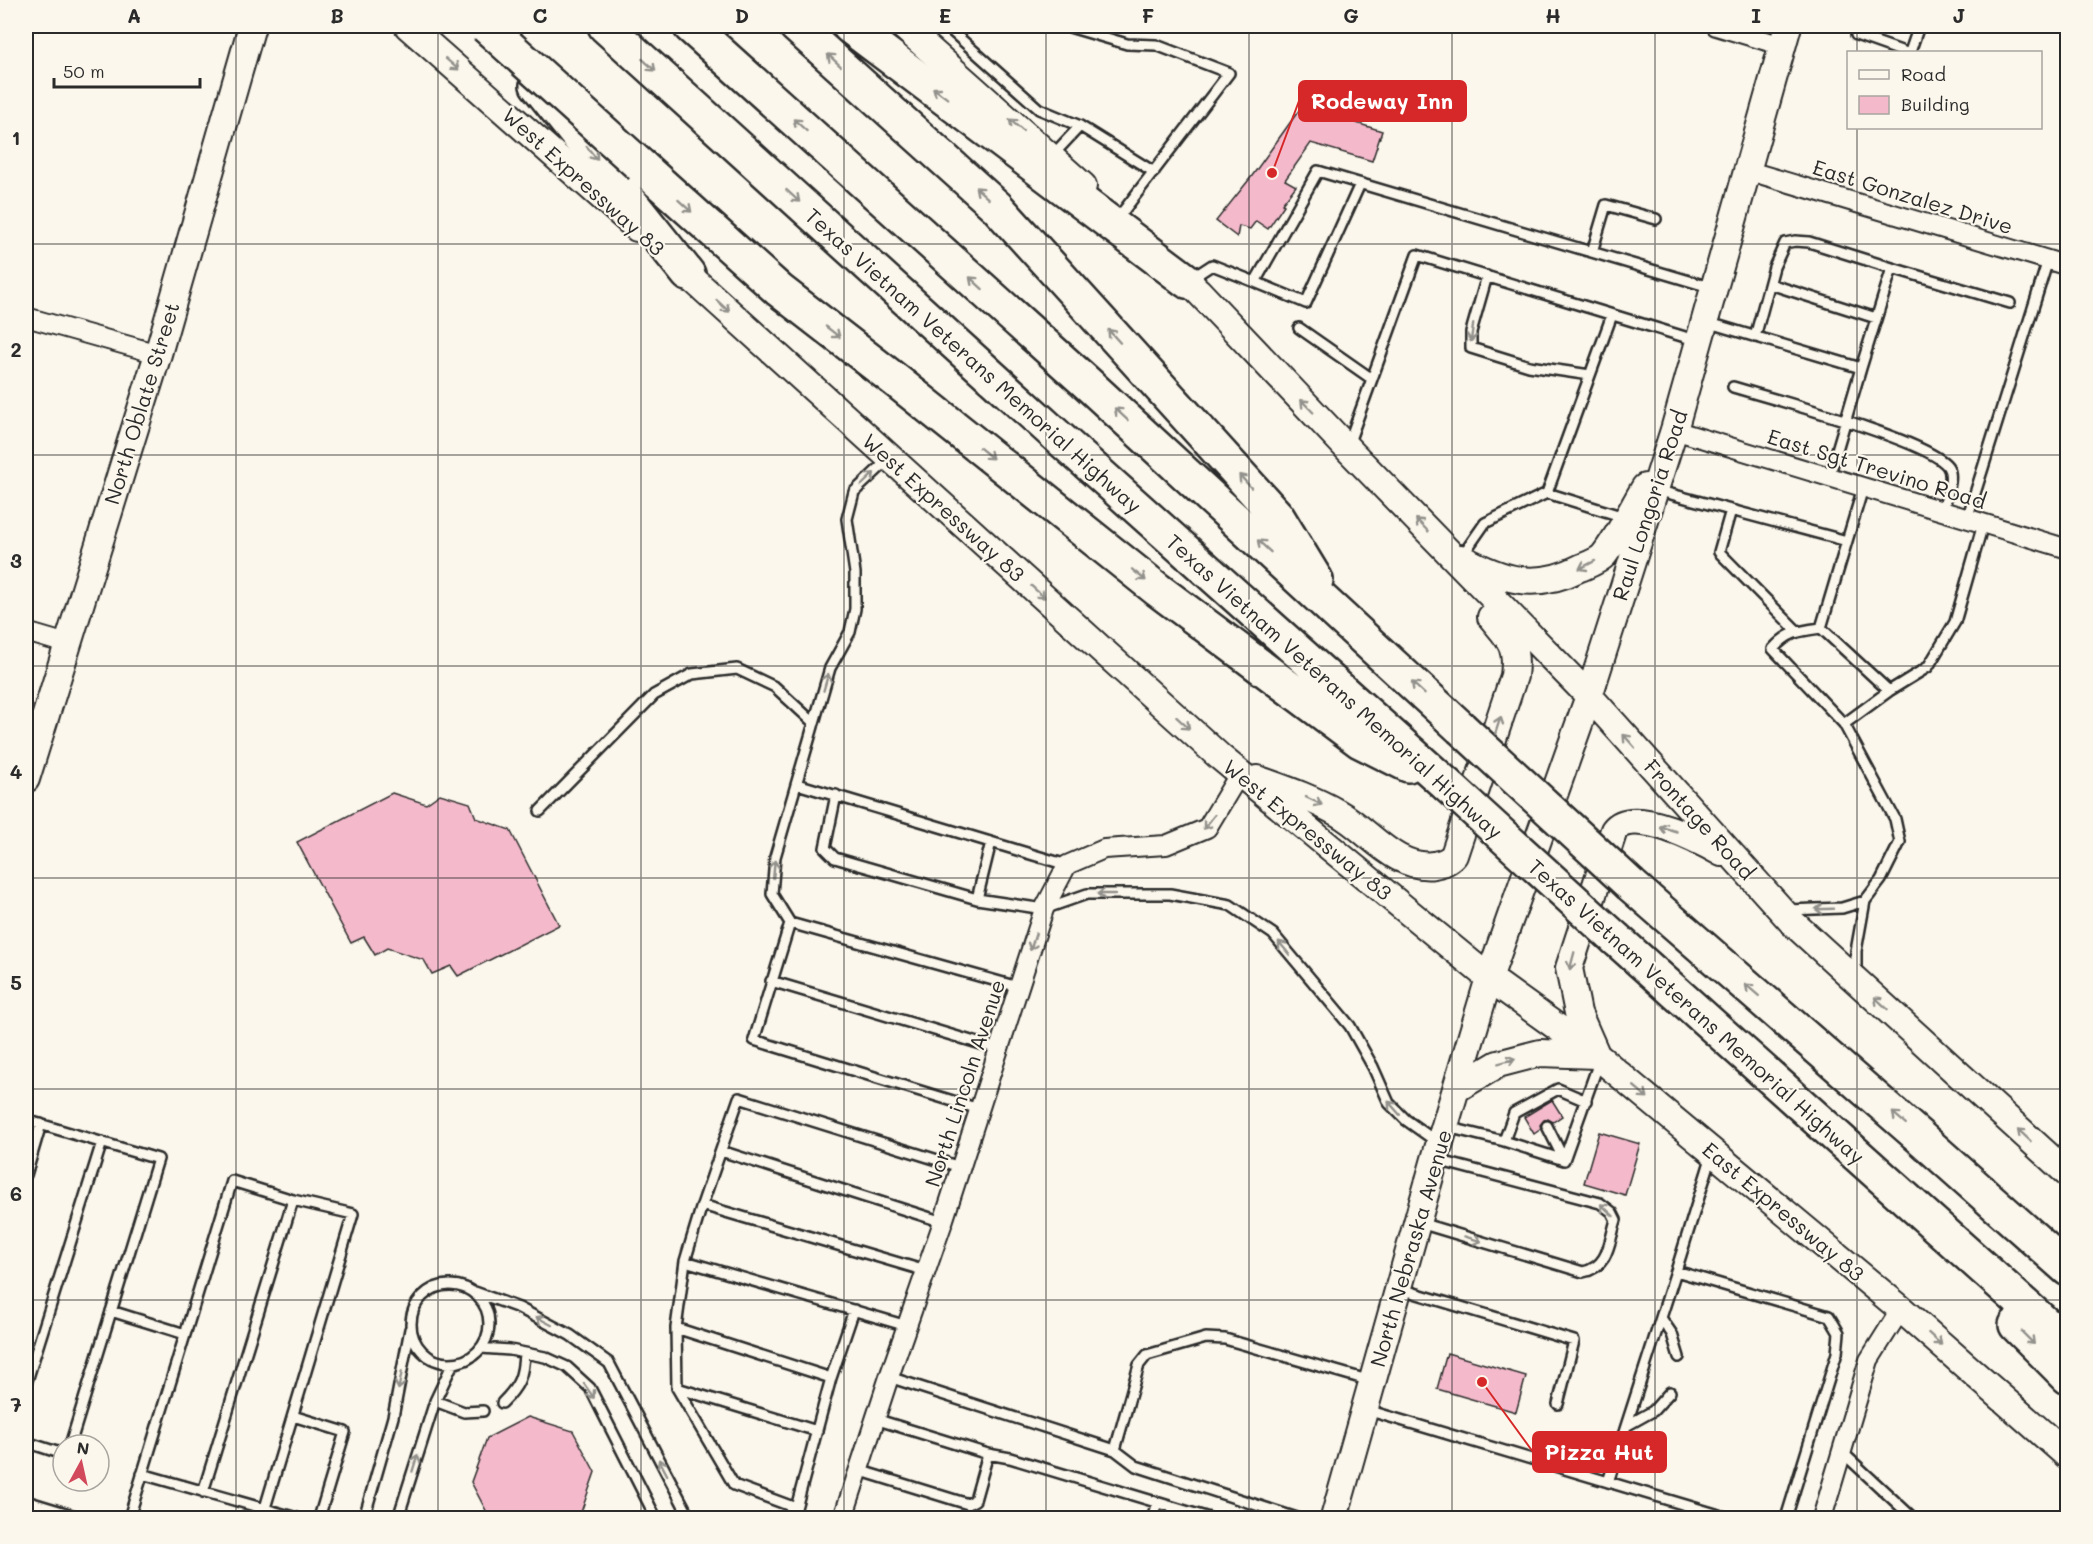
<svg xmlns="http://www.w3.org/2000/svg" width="2093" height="1544" font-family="Mali,sans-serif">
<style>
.building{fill:#f4bacc;stroke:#2b2b2b;stroke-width:1.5}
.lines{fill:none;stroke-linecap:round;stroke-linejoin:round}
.lane-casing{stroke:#2b2b2b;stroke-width:14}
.street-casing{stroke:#2b2b2b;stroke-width:22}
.secondary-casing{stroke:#2b2b2b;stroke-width:30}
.highway-casing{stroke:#2b2b2b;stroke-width:38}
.lane{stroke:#fbf7ec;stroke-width:9}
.street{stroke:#fbf7ec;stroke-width:18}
.secondary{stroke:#fbf7ec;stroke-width:26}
.highway{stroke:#fbf7ec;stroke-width:33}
.highway-bridge-casing{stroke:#2b2b2b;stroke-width:38;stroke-linecap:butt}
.highway-bridge{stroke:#fbf7ec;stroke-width:33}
.oneway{stroke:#93918c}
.grid{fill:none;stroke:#2b2b2b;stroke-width:1.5;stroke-opacity:0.55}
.labels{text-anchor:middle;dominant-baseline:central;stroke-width:4.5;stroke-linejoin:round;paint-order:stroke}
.street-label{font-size:21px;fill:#2b2b2b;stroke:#fbf7ec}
.leader{fill:none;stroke:#d62828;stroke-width:2}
.callout-dot{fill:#d62828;stroke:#fbf7ec;stroke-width:2}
.callout{fill:#d62828;stroke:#d62828;stroke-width:2}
.callout-label{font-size:22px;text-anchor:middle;font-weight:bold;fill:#fff}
.neatline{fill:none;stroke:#2b2b2b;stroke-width:2}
.grid-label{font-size:20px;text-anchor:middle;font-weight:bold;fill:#2b2b2b}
</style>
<rect width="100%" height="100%" fill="#fbf7ec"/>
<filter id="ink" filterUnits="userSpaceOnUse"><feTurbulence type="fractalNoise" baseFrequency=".0167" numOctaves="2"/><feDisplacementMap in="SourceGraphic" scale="12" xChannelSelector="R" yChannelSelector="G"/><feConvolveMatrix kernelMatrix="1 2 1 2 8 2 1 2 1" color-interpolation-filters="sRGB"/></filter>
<g filter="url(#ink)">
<path class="building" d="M 1302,106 L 1382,131 L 1372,161 L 1311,143 L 1285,180 L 1296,186 L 1282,204 L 1284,205 L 1268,229 L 1256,221 L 1250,229 L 1239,226 L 1237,237 L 1216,221 L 1252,176 Z
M 392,793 L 426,804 L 440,794 L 470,803 L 476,818 L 510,830 L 559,925 L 458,976 L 451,966 L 432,974 L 424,960 L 387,948 L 375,955 L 364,937 L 351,943 L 297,842 Z
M 1552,1100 L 1562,1116 L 1553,1122 L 1548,1119 L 1544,1120 L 1540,1125 L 1541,1129 L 1534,1134 L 1524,1117 Z
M 1599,1132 L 1640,1144 L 1625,1195 L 1584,1183 Z
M 1447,1353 L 1526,1376 L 1516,1412 L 1437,1389 Z
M 528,1417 L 573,1431 L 595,1472 L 579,1518 L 490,1518 L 471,1482 L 487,1438 Z"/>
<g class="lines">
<defs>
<path id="lane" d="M 946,26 L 1039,109 L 1080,126
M 1066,26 L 1127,44 L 1156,45 L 1229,73 L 1118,218
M 1859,26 L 1856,35 L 1904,52
M 1910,52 L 1919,26
M 1051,157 L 1080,126 L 1154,172
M 1360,184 L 1306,303 L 1255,282 L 1318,171 C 1449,210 1581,249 1713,288
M 1592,252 L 1606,205 L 1656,219
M 1487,276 L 1471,332 L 1471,348 L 1529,366 L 1590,375
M 1192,278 L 1212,265 L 1255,282
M 1770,284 L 1876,318
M 1612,315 L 1547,493 L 1624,517
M 1706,322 L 1861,368 L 1829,477
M 1299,328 L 1372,379
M 1755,337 L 1774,267 L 1785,243 L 1795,241 L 1809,242 L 1892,268
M 1861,368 L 1892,268 L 2010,303
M 1733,387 C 1769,398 1932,441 1948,467 C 1955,478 1945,499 1943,511
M 1348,445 L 1417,255 L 1698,341
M 1656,490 L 1847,541 L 1863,488
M 1731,510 L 1719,552 L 1797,631
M 1967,519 L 2048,260
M 1847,541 L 1821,628 L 1889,691 L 1928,667 L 1955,622 L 1983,524
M 1462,556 L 1485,523 L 1547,493
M 1821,628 C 1798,631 1788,632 1773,649 L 1844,724 L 1895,819 L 1900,842 L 1881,880 L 1865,901 L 1856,951 L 1856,975
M 1844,724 L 1889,691
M 797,784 L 1067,865
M 836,795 L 825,848 L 835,858 L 977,899 L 1044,909 L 1087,894 L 1170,894 L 1230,905 L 1273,934 L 1350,1026 L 1373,1067 L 1389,1103 L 1406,1120 L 1437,1142
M 540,811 L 654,695 L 692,674 L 737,669 L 775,687 L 814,723
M 977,899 L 991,842
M 1788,910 L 1842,908 L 1865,901
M 790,923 L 772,894 L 775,857 L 830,668 L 850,632 L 855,609 L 855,573 L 847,519 L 854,492 L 889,459
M 771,981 L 998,1049
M 979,1109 L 754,1040 L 790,923 L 1018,987
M 26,1120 L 158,1159 L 70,1445
M 1547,1126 L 1564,1160
M 1447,1127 L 1504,1141 L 1564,1160 L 1599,1062
M 1504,1141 L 1514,1113 L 1558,1089 L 1586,1101
M 721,1151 L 943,1222
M 26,1175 L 41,1124
M 702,1205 L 926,1271
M 1420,1223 L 1583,1272 C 1609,1267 1609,1242 1616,1220 L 1612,1212 L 1600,1203 L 1437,1160
M 685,1261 L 907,1326
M 1676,1271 L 1712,1155
M411 1324a39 39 0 1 1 78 0a39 39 0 1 1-78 0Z
M 1401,1289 L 1574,1341 L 1558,1404
M 475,1292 L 519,1308 L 570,1335 L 609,1363 L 690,1518
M 111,1311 L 185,1334
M 1661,1318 L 1672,1334 L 1679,1357
M 676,1328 L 831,1378 L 854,1310
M 481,1348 L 510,1350 L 545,1357 L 567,1367 L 590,1388 L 656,1518
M 889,1377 L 1115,1450 L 1136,1466 L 1297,1518
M 831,1378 L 796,1508 L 734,1485 L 677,1388 L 676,1328 L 685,1261 L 702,1205 L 739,1098 L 960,1167
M 26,1384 L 102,1142
M 677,1388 L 817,1431
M 435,1401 L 464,1412 L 483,1411
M 502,1403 C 519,1386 523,1377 524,1353
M 1367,1410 L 1729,1518
M 293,1416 L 345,1432 L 319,1518
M 1626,1426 L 1653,1411 L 1670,1392
M 26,1442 L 63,1454
M 1115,1450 L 1139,1365 L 1147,1355 L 1206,1338 L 1225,1339 L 1371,1381
M 1842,1452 L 1913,1518
M 988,1454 L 1010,1458 L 1209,1518
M 858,1470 L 968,1504 L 975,1500 L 988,1454 L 875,1419
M 142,1474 L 297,1518
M 1608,1482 L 1676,1271 L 1829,1316 L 1839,1333 L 1837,1353 L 1786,1518
M 203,1492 L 293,1200
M 26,1501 L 82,1518
M 129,1518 L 232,1181 L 293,1200 L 353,1214 L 262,1518
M 364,1518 L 393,1417 L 410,1329
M 398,1518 L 435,1401 L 453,1363
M 1152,1518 L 1157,1503"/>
<path id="street" d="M 1716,26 L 1783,46
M 1746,170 L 2068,266
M 26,317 L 158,354
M 1674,430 L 2068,549
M 26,632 L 67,644
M 843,1518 L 889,1377 L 943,1222 L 1044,909 L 1067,865 L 1104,849 L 1166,845 L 1207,828 L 1240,773
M 1822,1518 L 1869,1360 L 1901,1309"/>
<path id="secondary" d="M 408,26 L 637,228
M 903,26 L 1083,186
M 675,263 L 1220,757 L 1489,978 L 1596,1055 L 1901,1309 L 2068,1456
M 1175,270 L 1198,291 L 1347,448 L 1589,696 L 1793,923 L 2068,1174
M 1461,558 C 1503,580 1535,591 1580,568 C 1587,565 1599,561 1604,555 C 1618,537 1633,507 1645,487
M 26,779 L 158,354 L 252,26
M 1257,779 C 1285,789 1312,798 1338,813 C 1369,830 1395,870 1434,865 C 1442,863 1448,862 1454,855 L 1514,676 C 1518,645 1510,640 1491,617
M 1596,1054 L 1578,1013 L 1569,968 L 1614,830 C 1633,805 1702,842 1722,853
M 1456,1089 L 1498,1064 L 1540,1053 L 1596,1055
M 1334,1518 L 1435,1159 L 1489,978 L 1589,696 L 1674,430 L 1788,26"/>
<path id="highway" d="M 605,26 L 1057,436 L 1447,785
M 690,26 L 1087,383 L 1461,728
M 796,26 L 997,207 L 1277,516 L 1316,580
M 849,26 L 1187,281
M 537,85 L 688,274
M 641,166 L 779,290 L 899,383 L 1158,590 L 1360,741 L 1408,765
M 1631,885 L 1922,1139 L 2068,1269
M 1616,939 L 2068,1344
M 2016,1325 L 2068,1377"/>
</defs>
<use href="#lane" class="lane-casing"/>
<use href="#street" class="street-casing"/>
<use href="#secondary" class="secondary-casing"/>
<use href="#highway" class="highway-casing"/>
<use href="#lane" class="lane"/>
<use href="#street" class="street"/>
<use href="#secondary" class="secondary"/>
<use href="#highway" class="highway"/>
<defs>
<path id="highway-bridge" d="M 486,26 L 641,166
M 1461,728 L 1631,885
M 1447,785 L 1616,939"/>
</defs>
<use href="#highway-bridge" class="highway-bridge-casing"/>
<use href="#highway-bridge" class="highway-bridge"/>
</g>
<defs><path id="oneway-shaft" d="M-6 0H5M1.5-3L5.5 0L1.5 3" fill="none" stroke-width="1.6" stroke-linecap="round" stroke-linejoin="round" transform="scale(1.5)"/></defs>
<g class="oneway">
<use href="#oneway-shaft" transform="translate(834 60) rotate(-138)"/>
<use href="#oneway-shaft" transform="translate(452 64) rotate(41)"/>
<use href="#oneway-shaft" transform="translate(649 65) rotate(42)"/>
<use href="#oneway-shaft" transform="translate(940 93) rotate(-143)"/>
<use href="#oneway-shaft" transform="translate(800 125) rotate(-138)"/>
<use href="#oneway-shaft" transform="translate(1016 125) rotate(-139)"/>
<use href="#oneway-shaft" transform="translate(592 153) rotate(52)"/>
<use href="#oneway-shaft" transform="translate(982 193) rotate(-138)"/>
<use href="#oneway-shaft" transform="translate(793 196) rotate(42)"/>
<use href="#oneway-shaft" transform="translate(685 206) rotate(42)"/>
<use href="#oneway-shaft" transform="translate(976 283) rotate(-138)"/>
<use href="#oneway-shaft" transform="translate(723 306) rotate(42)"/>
<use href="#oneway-shaft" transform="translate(833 332) rotate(38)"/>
<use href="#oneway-shaft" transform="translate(1472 333) rotate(98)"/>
<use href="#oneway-shaft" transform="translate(1114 336) rotate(-132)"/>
<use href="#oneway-shaft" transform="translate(1307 406) rotate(-134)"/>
<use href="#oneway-shaft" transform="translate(1121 414) rotate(-137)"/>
<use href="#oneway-shaft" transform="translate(986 453) rotate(39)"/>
<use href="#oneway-shaft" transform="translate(868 479) rotate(-44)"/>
<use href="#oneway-shaft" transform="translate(1245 481) rotate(-132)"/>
<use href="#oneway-shaft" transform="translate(1422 525) rotate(-134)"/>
<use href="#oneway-shaft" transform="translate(1264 546) rotate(-137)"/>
<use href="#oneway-shaft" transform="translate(1587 565) rotate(153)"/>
<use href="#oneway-shaft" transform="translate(1139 575) rotate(39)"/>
<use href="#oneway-shaft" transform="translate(1038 592) rotate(42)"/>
<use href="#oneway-shaft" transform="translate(826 682) rotate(-74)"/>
<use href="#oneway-shaft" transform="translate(1418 688) rotate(-137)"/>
<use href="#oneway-shaft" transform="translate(1183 723) rotate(42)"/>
<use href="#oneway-shaft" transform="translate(1498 725) rotate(-72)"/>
<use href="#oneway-shaft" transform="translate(1629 741) rotate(-132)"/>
<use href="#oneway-shaft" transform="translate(1314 801) rotate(26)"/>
<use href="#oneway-shaft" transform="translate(1209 822) rotate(128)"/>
<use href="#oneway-shaft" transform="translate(1668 829) rotate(-164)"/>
<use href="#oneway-shaft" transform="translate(774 869) rotate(-85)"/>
<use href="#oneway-shaft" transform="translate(1106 894) rotate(-180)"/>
<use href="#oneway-shaft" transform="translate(1824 909) rotate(178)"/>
<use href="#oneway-shaft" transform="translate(1033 942) rotate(108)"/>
<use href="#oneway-shaft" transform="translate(1284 948) rotate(-129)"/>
<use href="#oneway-shaft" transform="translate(1572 961) rotate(105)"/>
<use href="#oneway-shaft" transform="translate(1752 990) rotate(-139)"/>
<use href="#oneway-shaft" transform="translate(1881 1003) rotate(-137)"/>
<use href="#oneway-shaft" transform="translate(1507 1061) rotate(-15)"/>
<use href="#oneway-shaft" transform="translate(1641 1092) rotate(40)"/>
<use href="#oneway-shaft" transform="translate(1394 1108) rotate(-131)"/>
<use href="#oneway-shaft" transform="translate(1899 1118) rotate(-139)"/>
<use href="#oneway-shaft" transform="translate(2024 1135) rotate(-137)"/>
<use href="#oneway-shaft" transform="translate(1607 1210) rotate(-137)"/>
<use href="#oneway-shaft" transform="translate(1473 1239) rotate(17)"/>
<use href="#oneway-shaft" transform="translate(544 1321) rotate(-152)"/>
<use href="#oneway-shaft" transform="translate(2028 1338) rotate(45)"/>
<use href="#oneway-shaft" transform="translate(1935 1339) rotate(42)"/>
<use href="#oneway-shaft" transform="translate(400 1381) rotate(101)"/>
<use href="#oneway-shaft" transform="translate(589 1391) rotate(55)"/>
<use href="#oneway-shaft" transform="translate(415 1463) rotate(-73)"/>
<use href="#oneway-shaft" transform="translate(663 1467) rotate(-118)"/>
</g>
</g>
<path class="grid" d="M 236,26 L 236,1518M 438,26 L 438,1518M 641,26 L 641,1518M 844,26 L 844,1518M 1046,26 L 1046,1518M 1249,26 L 1249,1518M 1452,26 L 1452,1518M 1655,26 L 1655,1518M 1857,26 L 1857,52M 1857,128 L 1857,1518M 26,244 L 2068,244M 26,455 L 2068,455M 26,666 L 2068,666M 26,878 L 2068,878M 26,1089 L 2068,1089M 26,1300 L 2068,1300"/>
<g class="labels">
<g class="street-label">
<text transform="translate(584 181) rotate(42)">West Expressway 83</text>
<text transform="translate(1913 196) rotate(17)">East Gonzalez Drive</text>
<text transform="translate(974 360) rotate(42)">Texas Vietnam Veterans Memorial Highway</text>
<text transform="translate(141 403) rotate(-73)">North Oblate Street</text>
<text transform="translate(1877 468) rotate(17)">East Sgt Trevino Road</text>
<text transform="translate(1649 505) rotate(-72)">Raul Longoria Road</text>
<text transform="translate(944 507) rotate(42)">West Expressway 83</text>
<text transform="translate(1335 686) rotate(42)">Texas Vietnam Veterans Memorial Highway</text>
<text transform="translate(1700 819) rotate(48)">Frontage Road</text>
<text transform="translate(1308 829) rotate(39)">West Expressway 83</text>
<text transform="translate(1697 1011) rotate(42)">Texas Vietnam Veterans Memorial Highway</text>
<text transform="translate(964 1083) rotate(-72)">North Lincoln Avenue</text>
<text transform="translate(1784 1211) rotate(40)">East Expressway 83</text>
<text transform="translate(1410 1248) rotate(-74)">North Nebraska Avenue</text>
</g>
</g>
<path class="leader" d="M1272 173L1299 101M1482 1382L1533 1452"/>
<g class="callout-dot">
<circle cx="1272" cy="173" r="6"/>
<circle cx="1482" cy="1382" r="6"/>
</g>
<g class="callout">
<rect x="1299" y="81" width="167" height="40" rx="6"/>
<rect x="1533" y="1432" width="133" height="40" rx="6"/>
</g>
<g class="callout-label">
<text x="1382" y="109">Rodeway Inn</text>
<text x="1599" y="1460">Pizza Hut</text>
</g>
<rect width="2093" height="1544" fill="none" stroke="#fbf7ec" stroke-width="66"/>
<rect x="1847" y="51" width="195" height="78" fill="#fbf7ec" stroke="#a8a59f" stroke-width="1.5"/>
<rect x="1859" y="70" width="30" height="9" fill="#fbf7ec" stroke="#a8a59f" stroke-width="1.5"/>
<text x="1901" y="81" font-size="18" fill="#2b2b2b">Road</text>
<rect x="1859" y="96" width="30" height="18" fill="#f4bacc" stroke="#a8a59f" stroke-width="1.5"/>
<text x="1901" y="111" font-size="18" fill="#2b2b2b">Building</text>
<g transform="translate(81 1463) rotate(8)"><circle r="28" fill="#fbf7ec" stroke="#a8a59f" stroke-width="1.5"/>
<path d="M0-4.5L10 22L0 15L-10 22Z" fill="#d1495b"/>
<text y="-9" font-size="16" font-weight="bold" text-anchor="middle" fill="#2b2b2b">N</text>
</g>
<path d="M54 78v9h146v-9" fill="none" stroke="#2b2b2b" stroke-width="3"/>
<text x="63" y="78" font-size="18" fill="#2b2b2b" stroke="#fbf7ec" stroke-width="4.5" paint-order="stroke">50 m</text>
<rect x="33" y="33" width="2027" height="1478" class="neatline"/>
<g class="grid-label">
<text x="134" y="23">A</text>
<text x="337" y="23">B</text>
<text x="540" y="23">C</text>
<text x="742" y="23">D</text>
<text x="945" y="23">E</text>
<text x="1148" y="23">F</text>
<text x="1351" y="23">G</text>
<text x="1553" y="23">H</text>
<text x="1756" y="23">I</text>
<text x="1959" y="23">J</text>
<text x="16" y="145">1</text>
<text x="16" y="357">2</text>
<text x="16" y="568">3</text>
<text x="16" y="779">4</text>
<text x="16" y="990">5</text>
<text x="16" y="1201">6</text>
<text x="16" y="1412">7</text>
</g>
</svg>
